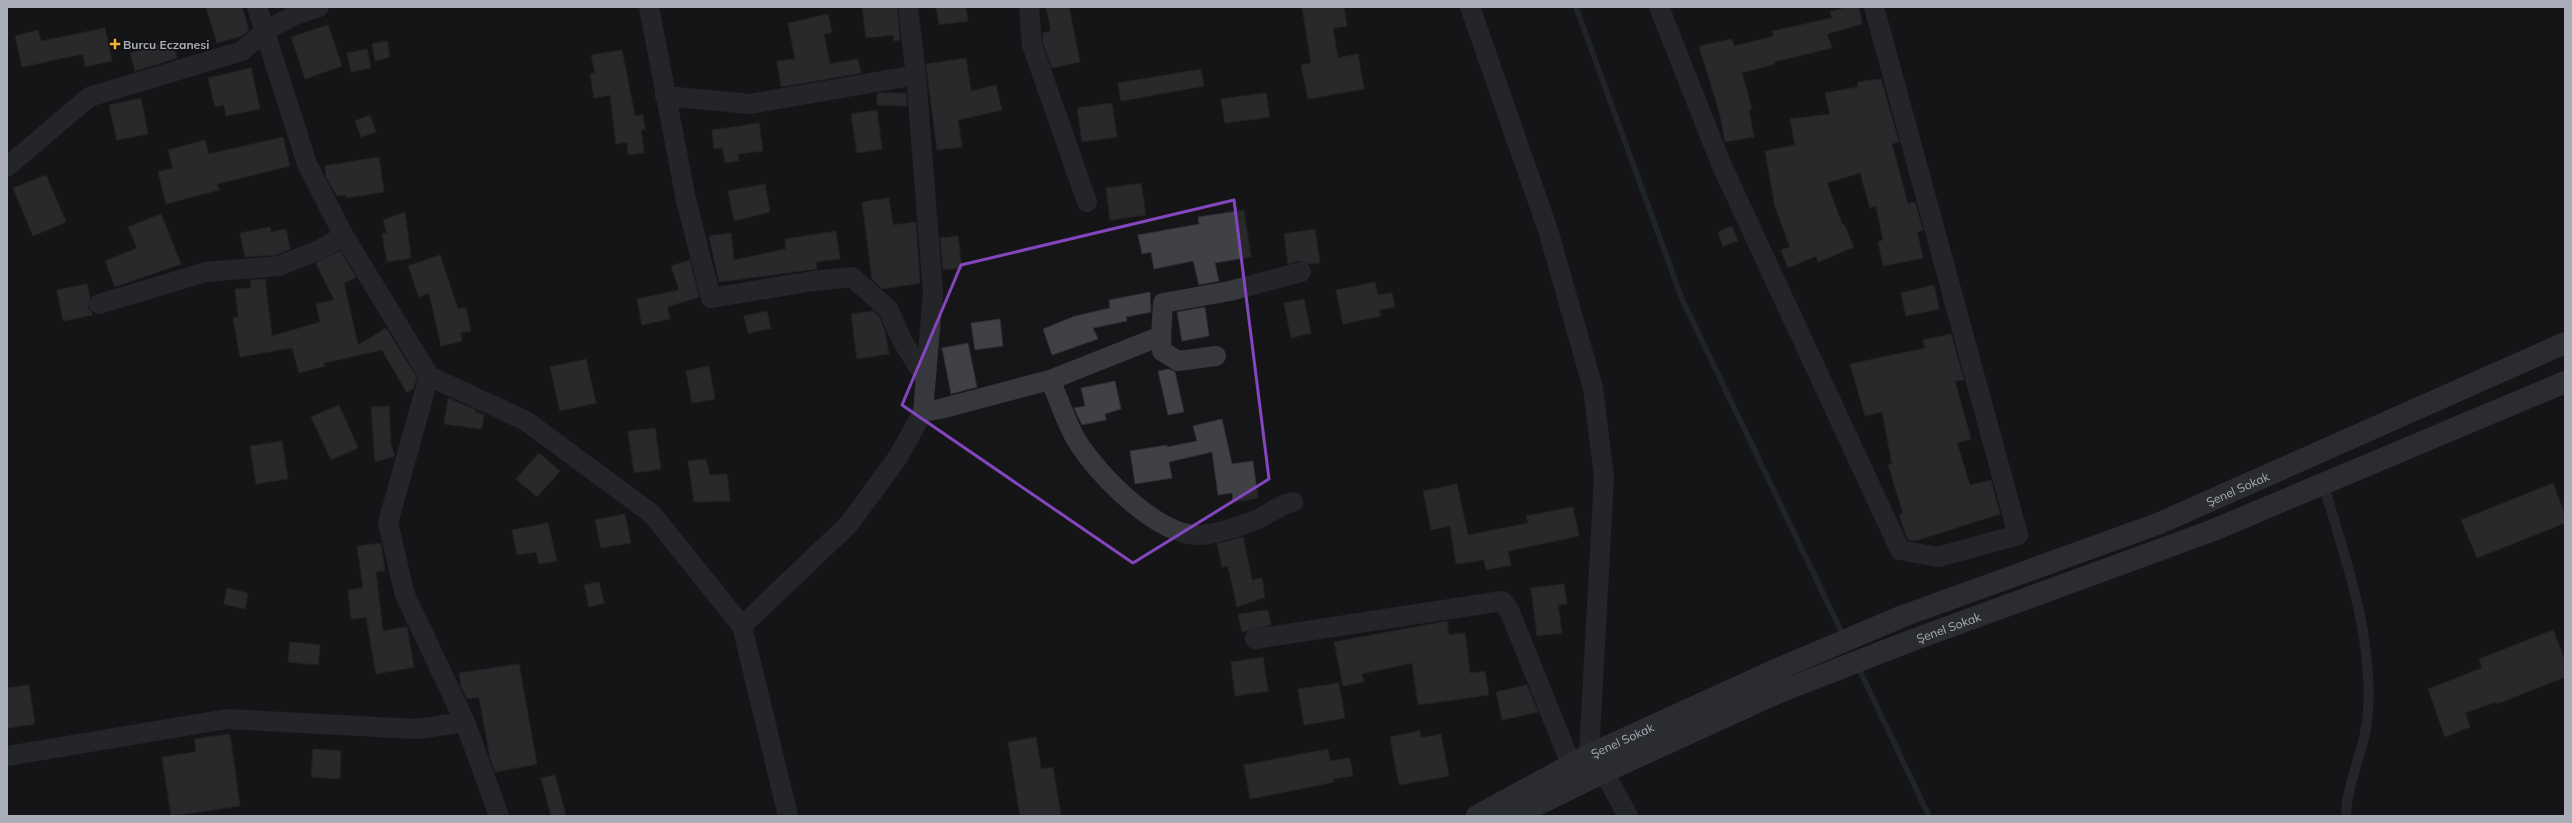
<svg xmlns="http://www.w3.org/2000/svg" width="2572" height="823" font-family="Mulish,sans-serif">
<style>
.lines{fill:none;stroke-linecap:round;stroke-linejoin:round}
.stream{stroke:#2c353c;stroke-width:5.5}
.building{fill:#404145;stroke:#303034}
.lane{stroke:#37383d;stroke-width:10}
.street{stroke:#37383d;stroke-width:20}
.secondary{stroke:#45474d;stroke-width:22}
.marked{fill:none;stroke:#8446be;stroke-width:3;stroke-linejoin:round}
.poi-dot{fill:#f2b134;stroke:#111113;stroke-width:1.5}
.labels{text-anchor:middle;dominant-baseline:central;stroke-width:3;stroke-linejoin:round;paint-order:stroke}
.poi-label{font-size:12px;font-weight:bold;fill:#a8adb8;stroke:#111113;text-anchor:start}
.street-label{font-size:12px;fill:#a8adb8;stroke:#111113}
</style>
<rect width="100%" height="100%" fill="#161618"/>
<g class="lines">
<path class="stream" d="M 1576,7 L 1682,299 L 1844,637
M 1858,667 L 1929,816"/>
</g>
<path class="building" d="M 206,7 L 242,7 L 249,30 L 242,36 L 217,43 Z
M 862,7 L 897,7 L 900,40 L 894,41 L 893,35 L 866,38 Z
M 936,7 L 966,7 L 968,21 L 939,25 Z
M 1046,7 L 1069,7 L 1080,62 L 1052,68 L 1043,43 L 1043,33 L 1051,31 Z
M 1302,7 L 1344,7 L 1347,26 L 1333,28 L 1338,58 L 1358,54 L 1364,89 L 1308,99 L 1301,65 L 1311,63 Z
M 1847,7 L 1859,7 L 1862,24 L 1827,34 L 1832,48 L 1774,62 L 1775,64 L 1742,73 L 1752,109 L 1749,110 L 1754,137 L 1725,142 L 1720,115 L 1699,46 L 1732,39 L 1734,46 L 1774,36 L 1772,31 L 1832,18 L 1830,12 Z
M 828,14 L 832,32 L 824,34 L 830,64 L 858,59 L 861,73 L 781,87 L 777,61 L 795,59 L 788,23 Z
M 328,25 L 342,66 L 305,79 L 291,37 Z
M 105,28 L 112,61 L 85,67 L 83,54 L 22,67 L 15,36 L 38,30 L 41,41 Z
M 173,41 L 177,58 L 135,71 L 130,53 Z
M 387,41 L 390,57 L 375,61 L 372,44 Z
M 367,49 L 371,68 L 351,72 L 347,53 Z
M 622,50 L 635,116 L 643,115 L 645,130 L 641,130 L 644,153 L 628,155 L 627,142 L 616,144 L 610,95 L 594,98 L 590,74 L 595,73 L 591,55 Z
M 966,58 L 971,91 L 996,85 L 1002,110 L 958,120 L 962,147 L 937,150 L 926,64 Z
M 251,68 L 260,109 L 226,116 L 224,105 L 215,107 L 208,78 Z
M 1201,69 L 1204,86 L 1121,101 L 1118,83 Z
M 1881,79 L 1899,142 L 1892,144 L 1908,204 L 1915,202 L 1923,230 L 1917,232 L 1923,258 L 1883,266 L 1878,242 L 1883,240 L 1876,206 L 1870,208 L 1860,173 L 1827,183 L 1842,224 L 1844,224 L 1854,247 L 1818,262 L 1816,256 L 1788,268 L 1781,250 L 1790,247 L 1775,207 L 1765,151 L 1795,145 L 1790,119 L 1830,114 L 1825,93 L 1858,87 L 1857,82 Z
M 877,93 L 906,93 L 907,106 L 877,105 Z
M 1266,93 L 1270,117 L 1225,123 L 1221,99 Z
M 141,98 L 148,134 L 117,140 L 109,105 Z
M 1112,103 L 1117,137 L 1082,142 L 1077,108 Z
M 877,110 L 882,149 L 857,153 L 851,114 Z
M 370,115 L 376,132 L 361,137 L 355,121 Z
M 759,123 L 763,151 L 738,154 L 739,161 L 725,163 L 723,148 L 714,149 L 712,130 Z
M 283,137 L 290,166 L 217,184 L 219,190 L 166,204 L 158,172 L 173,168 L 168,150 L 205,140 L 209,154 Z
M 379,157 L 384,192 L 346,198 L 346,195 L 337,196 L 326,177 L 325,166 Z
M 46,175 L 66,222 L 33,236 L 13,188 Z
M 1141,183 L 1146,215 L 1110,220 L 1106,188 Z
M 765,184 L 770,212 L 734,221 L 728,191 Z
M 889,198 L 893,225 L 916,222 L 920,283 L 882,289 L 872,279 L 862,202 Z
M 1244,210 L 1251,257 L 1215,263 L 1219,281 L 1199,285 L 1193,261 L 1154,269 L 1151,252 L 1142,254 L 1138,235 L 1199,224 L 1198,217 Z
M 405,212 L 411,258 L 387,262 L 382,234 L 387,233 L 383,220 Z
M 161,214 L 181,264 L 115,287 L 105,261 L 137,248 L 128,227 Z
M 1732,226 L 1738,241 L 1723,246 L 1718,232 Z
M 270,227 L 271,232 L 286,229 L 290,249 L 276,255 L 245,257 L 240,233 Z
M 1315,229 L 1320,263 L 1309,264 L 1298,261 L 1288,264 L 1284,234 Z
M 836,231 L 840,259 L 816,262 L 817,269 L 719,282 L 709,236 L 731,233 L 734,260 L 786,249 L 785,239 Z
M 958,236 L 962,268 L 943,270 L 940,238 Z
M 340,251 L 356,277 L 344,283 L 358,345 L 386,328 L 417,378 L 413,389 L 407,393 L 382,350 L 324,363 L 325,366 L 299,373 L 292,348 L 240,357 L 233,318 L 238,317 L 235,289 L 251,288 L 250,280 L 265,279 L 272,336 L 320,322 L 316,304 L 334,300 L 316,263 Z
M 440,255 L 458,309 L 466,308 L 471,331 L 460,333 L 462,341 L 441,346 L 429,293 L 419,297 L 408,266 Z
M 690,260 L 699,297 L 667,307 L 670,319 L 642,325 L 637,299 L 679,290 L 671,266 Z
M 1375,282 L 1378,295 L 1392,293 L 1395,307 L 1379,310 L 1381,316 L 1343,324 L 1336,290 Z
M 87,284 L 90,297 L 88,307 L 93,315 L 63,321 L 57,290 Z
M 1934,285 L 1939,309 L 1906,316 L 1901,293 Z
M 1150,292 L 1151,312 L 1126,317 L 1127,321 L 1093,328 L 1098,339 L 1052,355 L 1043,329 L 1075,316 L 1110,308 L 1109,300 Z
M 1304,299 L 1311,333 L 1291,338 L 1284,303 Z
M 1205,307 L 1209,336 L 1182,341 L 1177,312 Z
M 767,311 L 771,329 L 748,333 L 744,316 Z
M 873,311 L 879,316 L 885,331 L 889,354 L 857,359 L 851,314 Z
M 1000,319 L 1003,346 L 975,350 L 971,323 Z
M 1951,334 L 1964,380 L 1955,381 L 1971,439 L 1957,443 L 1970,485 L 1991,480 L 2000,514 L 1915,541 L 1908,540 L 1899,515 L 1903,513 L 1888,465 L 1892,464 L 1882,412 L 1865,416 L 1850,364 L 1925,348 L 1923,340 Z
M 968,343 L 977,387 L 951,394 L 942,348 Z
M 586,359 L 596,403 L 560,411 L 550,367 Z
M 709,366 L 715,399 L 692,403 L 686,371 Z
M 1169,369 L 1175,372 L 1184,412 L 1168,415 L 1158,371 Z
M 1115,381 L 1121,409 L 1105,414 L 1106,420 L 1082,425 L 1074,408 L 1085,406 L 1081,388 Z
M 448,398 L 476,410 L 476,413 L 484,414 L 482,429 L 444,424 Z
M 339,405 L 358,448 L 331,460 L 311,417 Z
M 389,406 L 391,445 L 395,456 L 375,462 L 371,407 Z
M 1222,419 L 1232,464 L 1253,461 L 1258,498 L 1233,502 L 1232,493 L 1218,495 L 1212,452 L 1169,462 L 1172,478 L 1135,484 L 1130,451 L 1167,445 L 1167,447 L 1197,441 L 1193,426 Z
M 655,428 L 661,469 L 634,473 L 628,431 Z
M 282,441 L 288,479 L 256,484 L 250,446 Z
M 539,453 L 560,471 L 537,497 L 516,479 Z
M 706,459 L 710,475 L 727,474 L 730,501 L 694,502 L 688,461 Z
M 2553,483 L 2565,515 L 2565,523 L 2477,558 L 2461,520 Z
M 1457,484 L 1468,535 L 1528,523 L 1526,516 L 1573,507 L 1579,536 L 1508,551 L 1511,565 L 1486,570 L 1484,560 L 1456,564 L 1450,526 L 1431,530 L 1423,491 Z
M 625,514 L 631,543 L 601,548 L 595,520 Z
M 548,523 L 557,561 L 539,564 L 536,552 L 517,555 L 512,530 Z
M 1243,537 L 1252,580 L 1262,578 L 1265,597 L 1237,607 L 1228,566 L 1222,567 L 1217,544 Z
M 381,543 L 385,571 L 376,572 L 383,631 L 407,627 L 414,667 L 376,674 L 366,617 L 351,619 L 348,590 L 363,588 L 357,546 Z
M 599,582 L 604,603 L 589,607 L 584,585 Z
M 1564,584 L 1567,604 L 1558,605 L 1562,633 L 1537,636 L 1531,588 Z
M 227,588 L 248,593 L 245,609 L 224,604 Z
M 1268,610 L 1271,625 L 1242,632 L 1238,614 Z
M 1447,621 L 1449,635 L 1465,633 L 1470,673 L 1485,671 L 1489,695 L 1418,705 L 1412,663 L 1362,674 L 1364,682 L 1343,686 L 1334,642 Z
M 2553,630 L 2565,661 L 2565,677 L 2497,704 L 2496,702 L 2465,713 L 2470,727 L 2445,737 L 2428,689 L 2482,668 L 2479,659 Z
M 290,642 L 320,645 L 318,665 L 288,662 Z
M 1263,657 L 1268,691 L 1235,696 L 1231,662 Z
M 519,664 L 537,764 L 495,772 L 490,758 L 479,697 L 467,699 L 461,687 L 459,673 Z
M 1339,683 L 1345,718 L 1304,725 L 1298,689 Z
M 29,685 L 35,724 L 7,728 L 7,688 Z
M 1527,685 L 1538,712 L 1502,720 L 1496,692 Z
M 1420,731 L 1421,738 L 1441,734 L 1449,776 L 1399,785 L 1390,737 Z
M 230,734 L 240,806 L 171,816 L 162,757 L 196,752 L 194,739 Z
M 1036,737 L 1041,769 L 1053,767 L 1061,816 L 1020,816 L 1008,742 Z
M 313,749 L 341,751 L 340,779 L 311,777 Z
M 1328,749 L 1330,761 L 1350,758 L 1353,776 L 1333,779 L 1334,782 L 1250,799 L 1244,765 Z
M 555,775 L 566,816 L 551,816 L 541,778 Z"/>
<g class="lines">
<path class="lane" d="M 2323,483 C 2345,558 2373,633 2368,712 C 2366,748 2347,780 2346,816"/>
<path class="street" d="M 257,7 L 307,164 L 344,236 L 429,376 L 526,421 L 652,514 L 742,626 L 788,816
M 649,7 L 686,200 L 711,298 L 813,281 L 852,277 L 888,309 L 903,342 L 926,379
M 1029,7 L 1032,45 L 1087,202
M 1470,7 L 1548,230 L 1593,388 L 1604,477 L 1589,755
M 1659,7 L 1722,166 L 1900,550 L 1938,557 L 2018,535 L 1874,7
M 665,96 L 750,104 L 916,75
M 7,167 L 89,97 L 242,51 L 265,31 L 295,15 L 319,7
M 99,304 L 206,272 L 279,266 L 319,250 L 344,236
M 1216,356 L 1178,361 L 1162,351 L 1161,336 L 1163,303 L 1230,291 L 1301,272
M 429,376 L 388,523 L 405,595 L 465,722 L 499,816
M 1050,380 C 1059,399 1066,423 1077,441 C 1098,475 1159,538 1202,535 C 1220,533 1241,526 1258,519 C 1271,513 1279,505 1293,502
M 923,412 L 940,409 L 1050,380 L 1161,336
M 742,626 L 849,524 L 898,457 L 923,412 L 933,293 L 916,75 L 908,7
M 1255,639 L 1502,601 L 1509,610 L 1571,764
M 7,756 L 227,719 L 417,729 L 465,722
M 1604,772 L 1628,816"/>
<g class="secondary">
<path id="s1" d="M 1477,816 L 1589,755 L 1771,672 L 1903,616 L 2160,523 L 2565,343"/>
<path id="s2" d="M 1514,816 L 1604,772 L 1777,693 L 1910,641 L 2211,531 L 2565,382"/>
</g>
</g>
<path d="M0 0H2572V823H0ZM 1234,200 L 1269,479 L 1133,563 L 902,405 L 961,265 Z" fill="#161618" fill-opacity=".55" fill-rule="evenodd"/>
<path class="marked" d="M 1234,200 L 1269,479 L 1133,563 L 902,405 L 961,265 Z"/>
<path class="poi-dot" d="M113 38h4v4h4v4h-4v4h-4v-4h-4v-4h4z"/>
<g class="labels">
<g class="poi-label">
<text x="123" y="44">Burcu Eczanesi</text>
</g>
<g class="street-label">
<text stroke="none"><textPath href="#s1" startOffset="829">Şenel Sokak</textPath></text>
<text stroke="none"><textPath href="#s2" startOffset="474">Şenel Sokak</textPath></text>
<text stroke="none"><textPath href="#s1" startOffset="164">Şenel Sokak</textPath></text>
</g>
</g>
<rect width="2572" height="823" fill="none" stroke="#a8adb8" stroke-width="16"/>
</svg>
